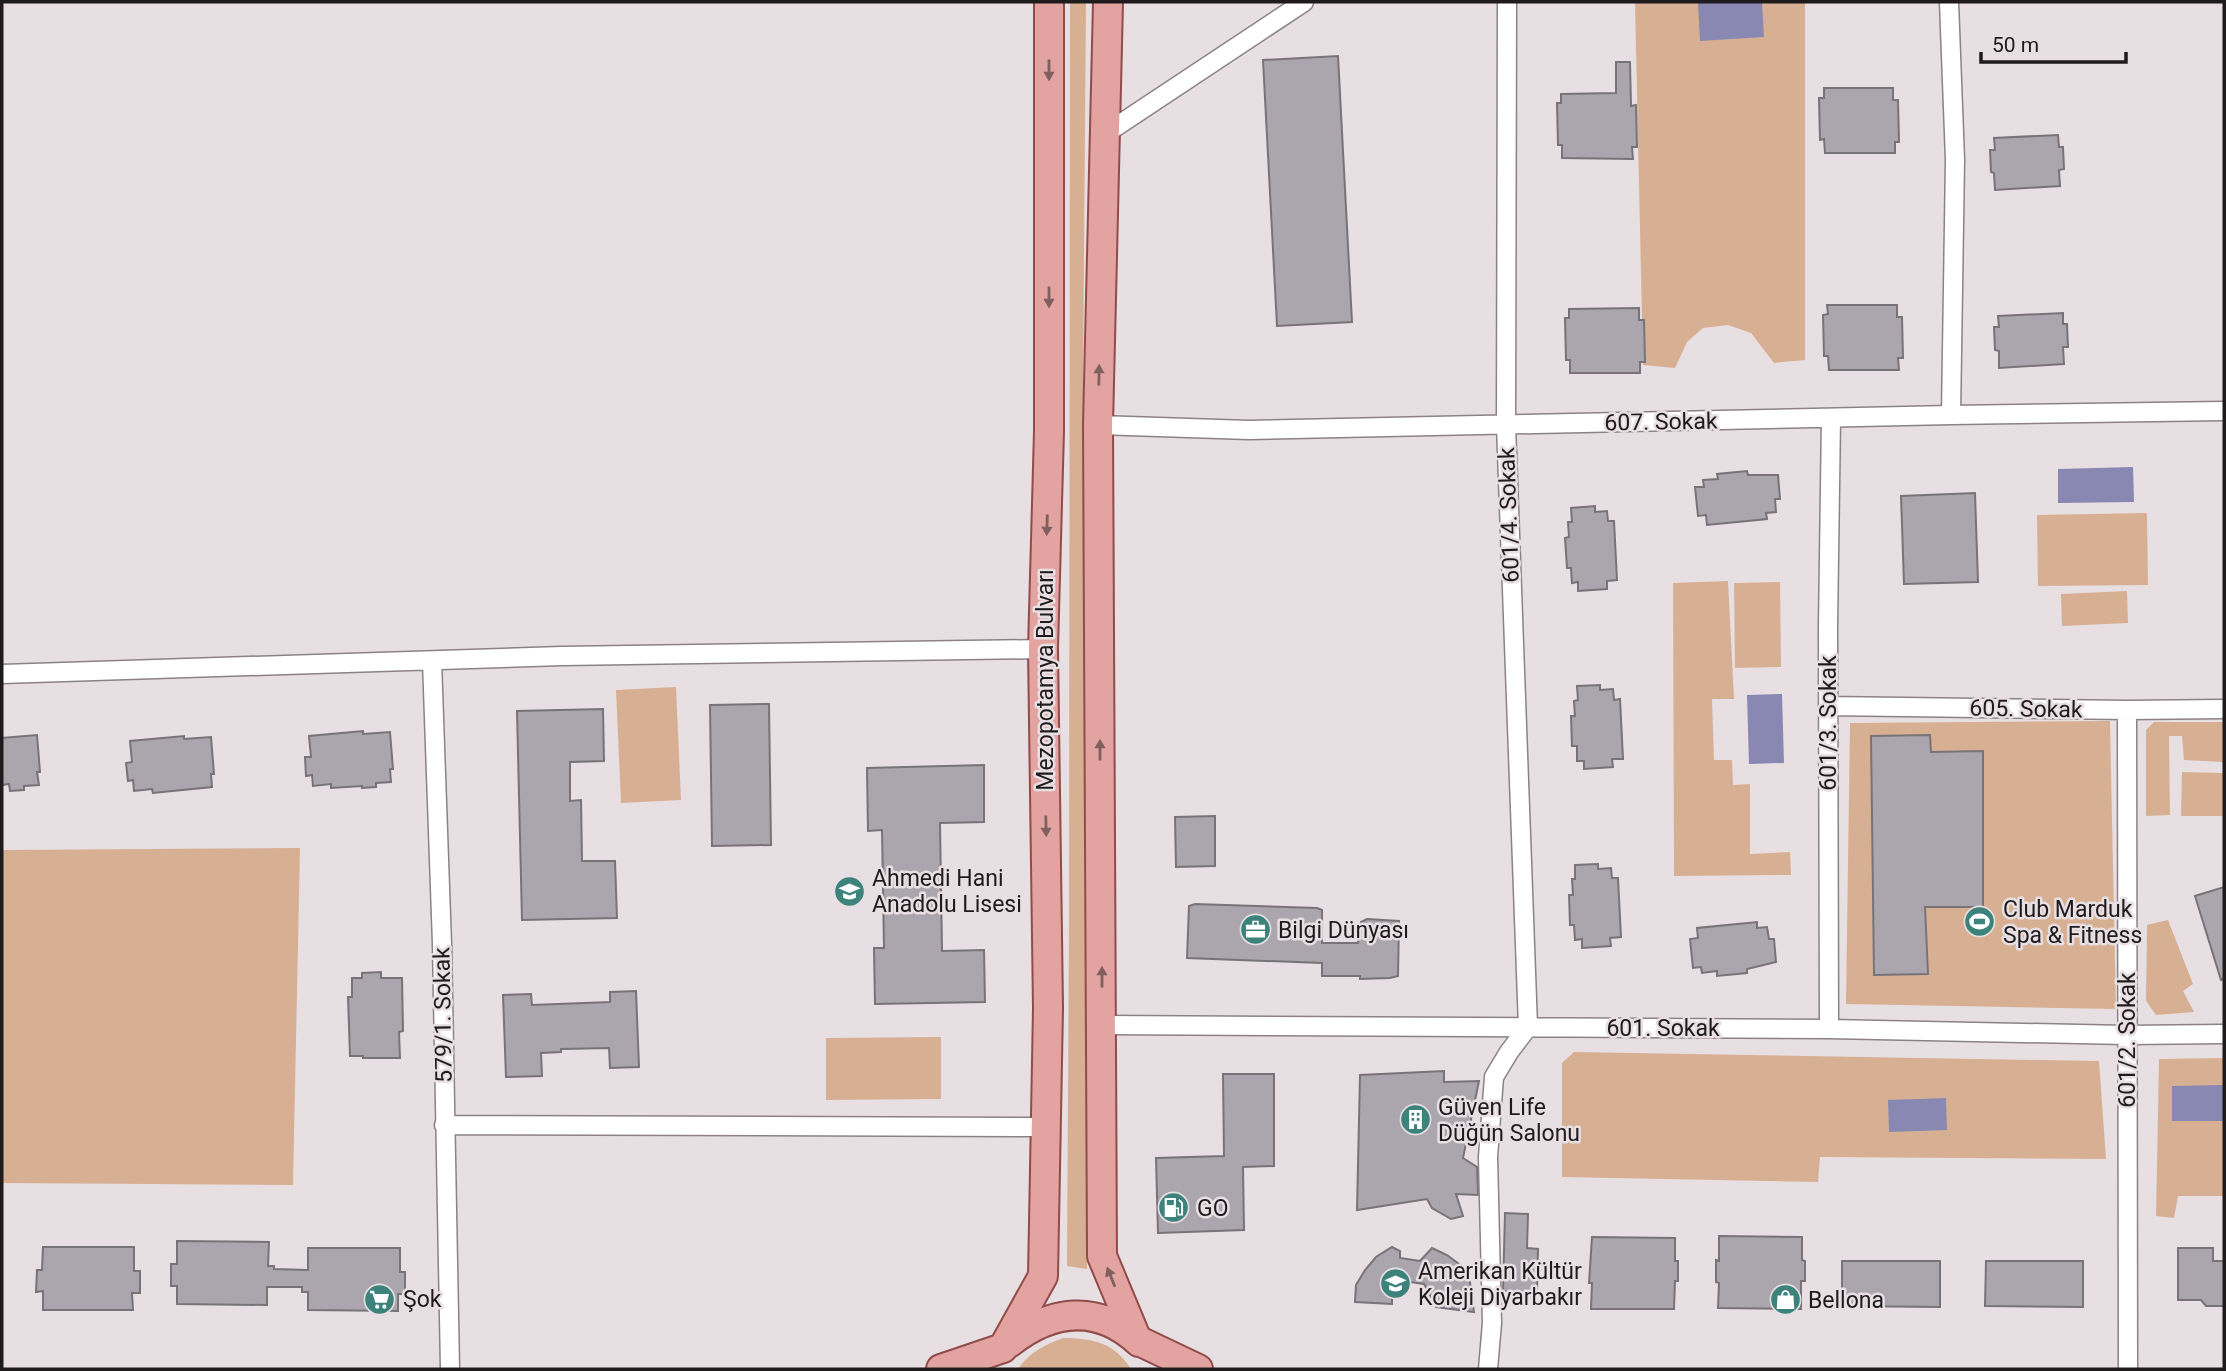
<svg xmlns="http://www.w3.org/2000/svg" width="2226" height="1371" font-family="Roboto,sans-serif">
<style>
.green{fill:#d7b094}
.water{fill:#8988b3}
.building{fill:#aba6ad;stroke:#787379;stroke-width:2}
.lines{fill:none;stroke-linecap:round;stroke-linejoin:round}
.minor-casing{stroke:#8a8285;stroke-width:21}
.primary-casing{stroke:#914c4a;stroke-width:32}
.minor{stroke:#fff;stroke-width:18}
.primary{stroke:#e2a3a1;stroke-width:28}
.oneway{fill:#805f5f}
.labels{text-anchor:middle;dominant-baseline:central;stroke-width:5;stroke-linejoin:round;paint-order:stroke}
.street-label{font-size:23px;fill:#1f1b1d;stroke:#e8dfe3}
.poi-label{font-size:23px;fill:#1f1b1d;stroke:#e8dfe3;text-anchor:start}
</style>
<rect width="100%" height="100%" fill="#e8dfe3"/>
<path class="green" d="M 1070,2 L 1086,2 L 1083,380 L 1087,1269 L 1067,1266 L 1069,923 Z
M 1635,2 L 1805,2 L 1805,360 L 1774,363 L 1751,333 L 1728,325 L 1703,328 L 1687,342 L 1675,368 L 1643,365 Z
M 2147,513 L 2148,585 L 2038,586 L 2037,515 Z
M 1728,581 L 1734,699 L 1712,699 L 1714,760 L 1732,760 L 1733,785 L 1750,784 L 1750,854 L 1790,852 L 1791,875 L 1674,876 L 1673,583 Z
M 1780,582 L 1781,667 L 1735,668 L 1734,583 Z
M 2127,591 L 2128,623 L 2062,626 L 2061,594 Z
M 676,687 L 681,800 L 621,803 L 616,690 Z
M 2110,721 L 2116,1009 L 1846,1004 L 1850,723 Z
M 2154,722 L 2224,722 L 2224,762 L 2184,760 L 2182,736 L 2169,736 L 2170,815 L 2146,816 L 2146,730 Z
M 2182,772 L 2224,773 L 2224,816 L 2181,816 Z
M 300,848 L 293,1185 L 2,1183 L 2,850 Z
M 2168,920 L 2193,984 L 2183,991 L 2194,1012 L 2156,1015 L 2146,1001 L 2147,925 Z
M 941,1037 L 941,1099 L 826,1100 L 826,1038 Z
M 1574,1052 L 2099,1061 L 2106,1159 L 1820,1157 L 1818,1182 L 1562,1177 L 1562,1063 Z
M 2224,1058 L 2224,1196 L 2178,1196 L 2174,1218 L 2156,1216 L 2159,1059 Z
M 1063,1338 C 1093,1338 1115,1343 1131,1369 L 1018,1369 C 1030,1352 1044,1345 1063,1338 Z"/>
<path class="water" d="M 1727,2 L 1762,2 L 1764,37 L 1700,41 L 1698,3 Z
M 2133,467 L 2134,502 L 2058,503 L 2058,469 Z
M 1782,694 L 1784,763 L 1749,764 L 1747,695 Z
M 2224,1085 L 2224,1121 L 2172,1121 L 2172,1086 Z
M 1946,1098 L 1947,1130 L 1889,1132 L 1888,1100 Z"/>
<path class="building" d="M 1338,56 L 1352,322 L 1277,326 L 1263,60 Z
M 1616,62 L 1630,62 L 1631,106 L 1636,105 L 1637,147 L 1632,147 L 1633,159 L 1562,158 L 1562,145 L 1558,145 L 1557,103 L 1561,103 L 1561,94 L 1616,93 Z
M 1824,88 L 1893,88 L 1893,100 L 1898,100 L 1899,142 L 1895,142 L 1895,153 L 1825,153 L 1824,139 L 1820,140 L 1819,98 L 1824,98 Z
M 2058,135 L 2059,147 L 2063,147 L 2064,169 L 2059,170 L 2060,186 L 1995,190 L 1994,173 L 1991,172 L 1990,150 L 1995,150 L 1994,138 Z
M 1827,305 L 1897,305 L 1897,317 L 1902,317 L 1903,358 L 1898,358 L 1899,370 L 1829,370 L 1828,356 L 1824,356 L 1823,315 L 1828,314 Z
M 1639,308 L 1639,320 L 1644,320 L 1645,362 L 1640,362 L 1640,373 L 1570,373 L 1570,360 L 1566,360 L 1565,318 L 1569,318 L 1569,309 Z
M 2063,313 L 2063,324 L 2067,324 L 2068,347 L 2063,347 L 2064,364 L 1999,368 L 1999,351 L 1995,350 L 1994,327 L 1999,327 L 1998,316 Z
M 1747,471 L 1748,475 L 1778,475 L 1780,499 L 1775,499 L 1776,512 L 1766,513 L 1767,519 L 1707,525 L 1706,515 L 1698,516 L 1695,487 L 1704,487 L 1703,480 L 1718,479 L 1717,474 Z
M 1975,493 L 1978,582 L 1904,584 L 1901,496 Z
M 1595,506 L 1595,512 L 1607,511 L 1608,521 L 1614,521 L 1617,580 L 1607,581 L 1607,589 L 1578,591 L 1578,582 L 1572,583 L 1571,568 L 1567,568 L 1565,538 L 1569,537 L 1568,522 L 1572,522 L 1571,508 Z
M 1600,685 L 1600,690 L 1613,689 L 1614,700 L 1620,699 L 1623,759 L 1612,759 L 1613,767 L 1584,769 L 1584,761 L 1577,761 L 1577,746 L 1572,746 L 1571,716 L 1575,716 L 1574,701 L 1578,700 L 1577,686 Z
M 769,704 L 771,845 L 712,846 L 710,705 Z
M 603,709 L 604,761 L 570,762 L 570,801 L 581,800 L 582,861 L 615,861 L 617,918 L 522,920 L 517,711 Z
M 363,731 L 363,734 L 390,732 L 393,769 L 390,769 L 391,782 L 376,783 L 376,787 L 362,788 L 362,786 L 331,788 L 331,784 L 313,786 L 312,775 L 306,776 L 305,757 L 311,757 L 309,736 Z
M 37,735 L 40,772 L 37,772 L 39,785 L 24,786 L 24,790 L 10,791 L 9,784 L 2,785 L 2,738 Z
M 1930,735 L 1931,752 L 1983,751 L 1983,907 L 1925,907 L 1928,974 L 1874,975 L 1871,736 Z
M 184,736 L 184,739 L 211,737 L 214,774 L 211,774 L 212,787 L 153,793 L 152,789 L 134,791 L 133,780 L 128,781 L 126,763 L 132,762 L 130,741 Z
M 984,765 L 984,822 L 940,823 L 942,951 L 984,950 L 985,1002 L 875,1004 L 874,948 L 884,948 L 882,830 L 868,831 L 867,768 Z
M 1215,816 L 1215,866 L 1176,867 L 1175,817 Z
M 1598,864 L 1598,869 L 1611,868 L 1612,878 L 1618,878 L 1621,937 L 1610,938 L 1611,946 L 1582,948 L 1582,939 L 1575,940 L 1574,925 L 1570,925 L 1569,895 L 1573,895 L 1572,879 L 1575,879 L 1575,865 Z
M 2224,887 L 2224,979 L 2221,980 L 2195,896 Z
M 1195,904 L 1317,908 L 1322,910 L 1322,943 L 1358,943 L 1361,922 L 1367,919 L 1399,921 L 1398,976 L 1390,978 L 1360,979 L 1360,976 L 1322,976 L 1322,963 L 1187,958 L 1189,906 Z
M 1757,922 L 1757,928 L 1767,927 L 1769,939 L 1774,939 L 1776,962 L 1747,969 L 1747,973 L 1717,976 L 1717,971 L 1702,973 L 1701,967 L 1693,968 L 1690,939 L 1698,938 L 1697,928 Z
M 381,972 L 381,978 L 402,978 L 403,1031 L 399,1032 L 400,1058 L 363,1058 L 363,1056 L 350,1056 L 348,997 L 352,997 L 352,978 L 362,978 L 362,973 Z
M 636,991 L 639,1067 L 610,1068 L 609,1048 L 561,1049 L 561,1052 L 541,1053 L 542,1076 L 506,1077 L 503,995 L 531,994 L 532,1005 L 610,1002 L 610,992 Z
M 1444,1071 L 1444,1082 L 1479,1081 L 1463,1158 L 1477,1167 L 1478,1195 L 1456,1194 L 1463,1216 L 1451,1219 L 1432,1208 L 1427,1199 L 1357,1210 L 1360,1075 Z
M 1223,1074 L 1274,1074 L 1274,1166 L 1243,1167 L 1244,1230 L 1158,1233 L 1156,1158 L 1224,1156 Z
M 1505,1213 L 1528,1214 L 1527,1248 L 1538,1249 L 1537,1292 L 1503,1291 Z
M 1719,1236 L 1802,1237 L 1802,1260 L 1805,1261 L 1805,1281 L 1801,1281 L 1801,1309 L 1718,1308 L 1719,1283 L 1716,1282 L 1716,1260 L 1719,1261 Z
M 1592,1237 L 1675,1238 L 1675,1261 L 1678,1261 L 1678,1281 L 1675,1281 L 1674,1309 L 1591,1309 L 1592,1283 L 1589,1283 Z
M 177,1241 L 269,1242 L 268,1266 L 274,1266 L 274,1269 L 308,1270 L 308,1248 L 400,1248 L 400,1272 L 405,1272 L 405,1294 L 398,1294 L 398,1311 L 308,1310 L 308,1292 L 302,1292 L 302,1287 L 267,1287 L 267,1305 L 177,1304 L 177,1286 L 171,1286 L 171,1264 L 177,1264 Z
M 43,1247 L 134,1247 L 134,1271 L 140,1271 L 140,1293 L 132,1293 L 133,1310 L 43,1310 L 43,1291 L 36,1292 L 37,1270 L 42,1270 Z
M 1392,1247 L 1400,1251 L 1400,1258 L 1420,1261 L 1432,1248 L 1447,1255 L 1459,1264 L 1470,1282 L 1474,1312 L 1436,1307 L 1424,1284 L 1410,1282 L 1400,1283 L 1392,1294 L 1392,1304 L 1355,1302 L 1356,1285 L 1365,1270 L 1376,1257 Z
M 2178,1248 L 2213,1248 L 2213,1261 L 2224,1261 L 2224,1306 L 2206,1306 L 2201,1300 L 2178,1300 Z
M 1842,1261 L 1940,1261 L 1940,1307 L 1842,1306 Z
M 1986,1261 L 2083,1261 L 2083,1307 L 1985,1306 Z"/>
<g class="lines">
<defs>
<path id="minor" d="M 1949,2 L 1955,160 L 1951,415
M 1105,134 L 1304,2
M 1098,425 L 1249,430 L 1951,415 L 2224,411
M 432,661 L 442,944 L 450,1369
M 2,674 L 562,656 L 1043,649
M 1828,706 L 2127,710 L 2224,709
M 2127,710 L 2128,1369
M 1102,1025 L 1829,1029 L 2126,1035 L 2224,1034
M 1829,1029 L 1828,626 L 1831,418
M 444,1125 L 1045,1127
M 1488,1369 L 1492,1323 L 1488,1157 L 1494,1077 L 1509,1052 L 1528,1027 L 1506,425 L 1507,2"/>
<path id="primary" d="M 1108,2 L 1098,425 L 1102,1256 L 1137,1340 L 1198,1369
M 1009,1343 C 1051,1310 1097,1303 1139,1342
M 941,1369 L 1003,1348 L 1043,1276 L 1048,1008 L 1043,649 L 1049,431 L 1049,2"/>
</defs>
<use href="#minor" class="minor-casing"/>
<use href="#primary" class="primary-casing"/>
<use href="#minor" class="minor"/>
<use href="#primary" class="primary"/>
</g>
<defs><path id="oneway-solid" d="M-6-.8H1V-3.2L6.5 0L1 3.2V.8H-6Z" transform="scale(1.75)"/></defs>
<g class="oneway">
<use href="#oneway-solid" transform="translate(1049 70) rotate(90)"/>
<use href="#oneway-solid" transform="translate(1049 297) rotate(90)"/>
<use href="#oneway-solid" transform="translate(1099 375) rotate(-89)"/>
<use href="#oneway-solid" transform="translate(1047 525) rotate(92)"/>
<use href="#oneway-solid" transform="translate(1100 750) rotate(-90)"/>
<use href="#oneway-solid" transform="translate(1046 826) rotate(89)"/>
<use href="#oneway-solid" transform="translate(1102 977) rotate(-90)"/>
<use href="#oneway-solid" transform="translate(1111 1277) rotate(-112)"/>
</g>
<defs>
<symbol id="school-disc" viewBox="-11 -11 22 22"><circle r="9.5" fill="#3c837c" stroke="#e8dfe3"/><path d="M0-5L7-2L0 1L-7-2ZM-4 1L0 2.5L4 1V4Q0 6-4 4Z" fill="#fff"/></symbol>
<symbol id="stadium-disc" viewBox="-11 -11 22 22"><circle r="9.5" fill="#3c837c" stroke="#e8dfe3"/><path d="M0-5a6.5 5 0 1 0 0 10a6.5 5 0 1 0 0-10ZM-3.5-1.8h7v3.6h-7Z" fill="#fff"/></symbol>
<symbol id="office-disc" viewBox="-11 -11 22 22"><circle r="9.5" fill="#3c837c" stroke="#e8dfe3"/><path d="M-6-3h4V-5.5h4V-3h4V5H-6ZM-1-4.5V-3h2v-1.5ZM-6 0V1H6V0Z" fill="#fff"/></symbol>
<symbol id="building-disc" viewBox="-11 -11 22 22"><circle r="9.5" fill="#3c837c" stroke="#e8dfe3"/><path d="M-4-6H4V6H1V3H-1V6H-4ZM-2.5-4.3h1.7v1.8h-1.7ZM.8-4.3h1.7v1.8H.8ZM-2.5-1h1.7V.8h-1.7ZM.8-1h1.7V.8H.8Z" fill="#fff"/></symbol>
<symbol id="fuel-disc" viewBox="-11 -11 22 22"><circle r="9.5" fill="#3c837c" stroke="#e8dfe3"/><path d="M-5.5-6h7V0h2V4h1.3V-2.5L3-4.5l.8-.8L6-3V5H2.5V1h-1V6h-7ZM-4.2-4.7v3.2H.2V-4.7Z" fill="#fff"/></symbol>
<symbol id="supermarket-disc" viewBox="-11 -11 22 22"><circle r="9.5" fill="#3c837c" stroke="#e8dfe3"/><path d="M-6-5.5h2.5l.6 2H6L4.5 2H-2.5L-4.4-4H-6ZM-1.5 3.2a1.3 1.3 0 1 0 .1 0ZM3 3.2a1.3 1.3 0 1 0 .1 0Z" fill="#fff"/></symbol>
<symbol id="shop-disc" viewBox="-11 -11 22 22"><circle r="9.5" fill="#3c837c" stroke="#e8dfe3"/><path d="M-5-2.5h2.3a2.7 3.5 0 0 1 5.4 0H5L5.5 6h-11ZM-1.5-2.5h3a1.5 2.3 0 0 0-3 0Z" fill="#fff"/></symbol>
</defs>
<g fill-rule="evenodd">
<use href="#school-disc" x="832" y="874" width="35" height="35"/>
<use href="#stadium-disc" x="1962" y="904" width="35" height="35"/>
<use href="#office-disc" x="1238" y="912" width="35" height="35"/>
<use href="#building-disc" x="1398" y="1102" width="35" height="35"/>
<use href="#fuel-disc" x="1156" y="1190" width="35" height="35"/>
<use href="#school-disc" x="1378" y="1266" width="35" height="35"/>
<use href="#supermarket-disc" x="362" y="1282" width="35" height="35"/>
<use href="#shop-disc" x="1768" y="1282" width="35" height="35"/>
</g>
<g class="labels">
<g class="street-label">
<text transform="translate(1661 422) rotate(-1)">607. Sokak</text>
<text transform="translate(1509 515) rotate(-92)">601/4. Sokak</text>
<text transform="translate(1045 680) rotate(-90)">Mezopotamya Bulvarı</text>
<text transform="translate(2026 709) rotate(1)">605. Sokak</text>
<text transform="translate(1828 723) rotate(-90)">601/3. Sokak</text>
<text transform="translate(443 1015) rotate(-91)">579/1. Sokak</text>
<text x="1663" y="1028">601. Sokak</text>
<text transform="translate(2127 1040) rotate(-90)">601/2. Sokak</text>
</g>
<g class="poi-label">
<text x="872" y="878">Ahmedi Hani<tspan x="872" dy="26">Anadolu Lisesi</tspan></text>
<text x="2003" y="909">Club Marduk<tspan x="2003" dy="26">Spa &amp; Fitness</tspan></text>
<text x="1278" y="930">Bilgi Dünyası</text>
<text x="1438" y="1107">Güven Life<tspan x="1438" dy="26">Düğün Salonu</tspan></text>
<text x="1197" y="1208">GO</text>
<text x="1418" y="1271">Amerikan Kültür<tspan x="1418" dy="26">Koleji Diyarbakır</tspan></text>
<text x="403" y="1299">Şok</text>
<text x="1808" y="1300">Bellona</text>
</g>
</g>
<rect width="2226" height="1371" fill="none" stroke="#1f1b1d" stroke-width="7"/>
<path d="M1981 52v10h145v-10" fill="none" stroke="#1f1b1d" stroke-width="3.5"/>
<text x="1992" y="52" font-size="21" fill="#1f1b1d" stroke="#e8dfe3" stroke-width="5" paint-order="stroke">50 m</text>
</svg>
